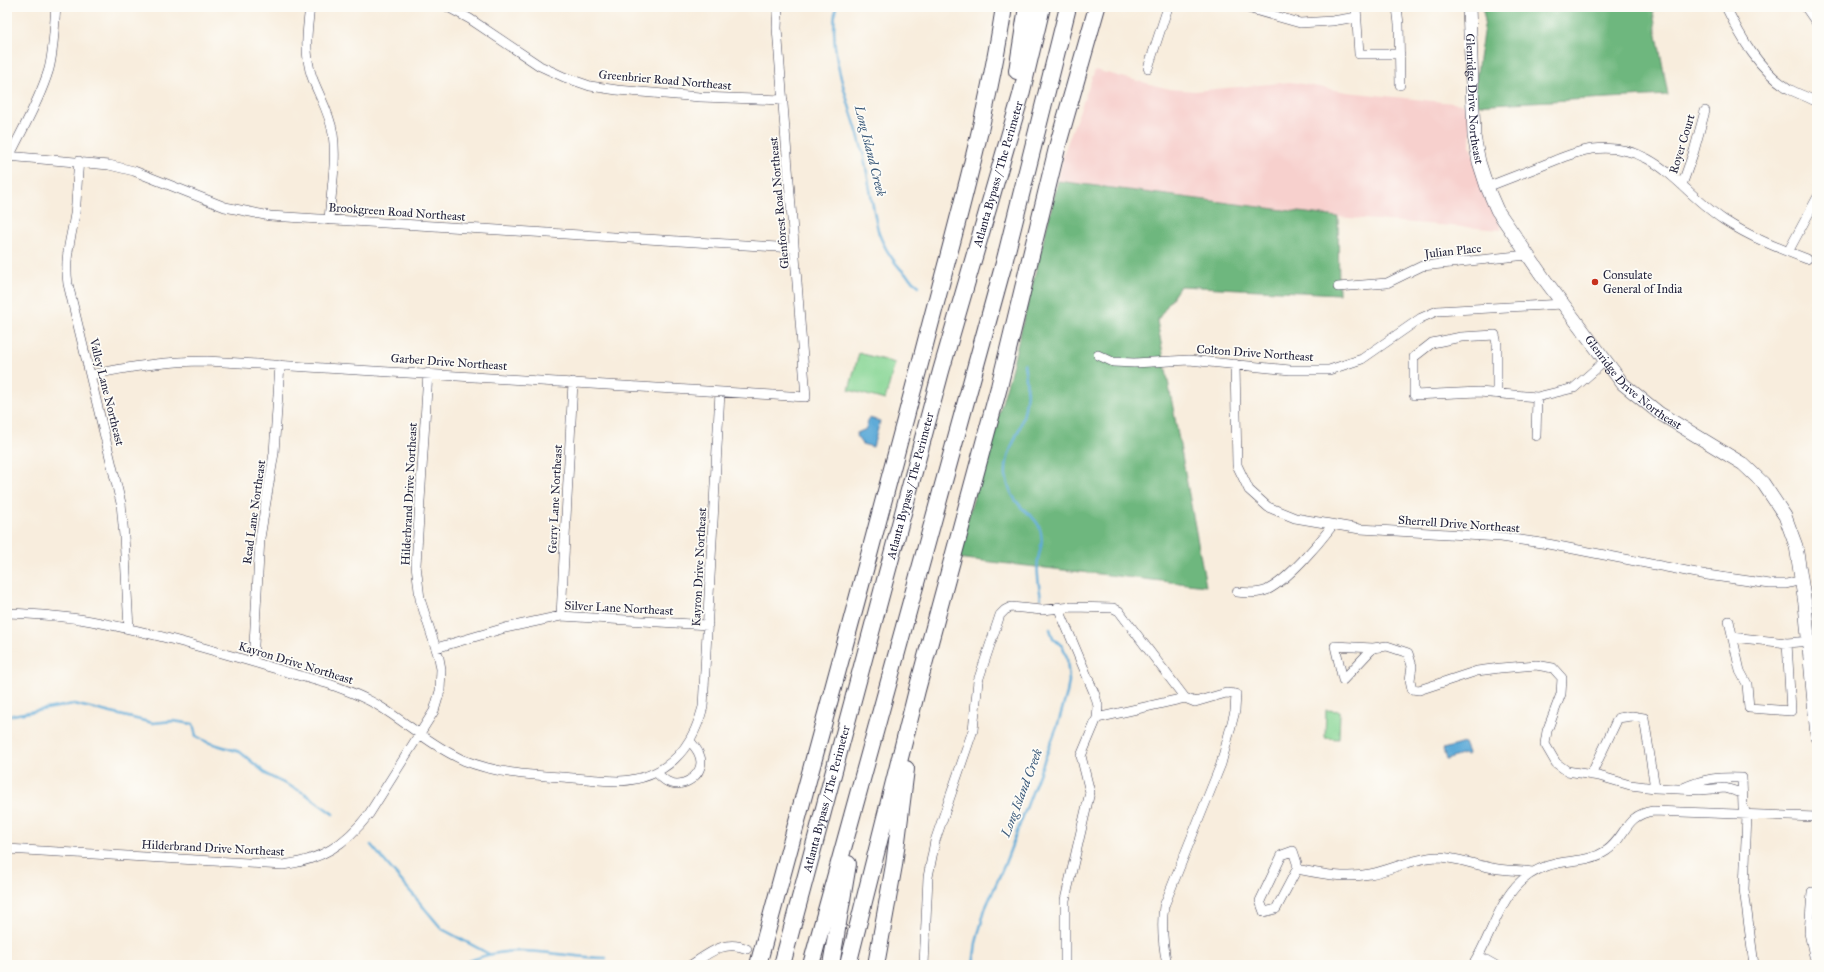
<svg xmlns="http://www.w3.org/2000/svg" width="1824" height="972" font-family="'IM FELL Great Primer',serif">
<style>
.built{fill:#f7d0cd}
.green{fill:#88d695;stroke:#557c68}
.forest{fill:#6eb77e;stroke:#486c5c}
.water{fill:#5fabd8;stroke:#40668a}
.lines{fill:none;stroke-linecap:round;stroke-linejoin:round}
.stream{stroke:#5fabd8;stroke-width:2.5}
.street-casing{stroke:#424053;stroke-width:10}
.secondary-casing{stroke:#424053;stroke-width:14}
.highway-casing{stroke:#424053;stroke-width:18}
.street{stroke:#fff;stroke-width:9}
.secondary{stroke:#fff;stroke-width:13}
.highway{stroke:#fff;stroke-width:16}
.poi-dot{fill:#c8321e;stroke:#fdfcf7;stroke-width:1.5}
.labels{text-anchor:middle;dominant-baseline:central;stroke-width:3.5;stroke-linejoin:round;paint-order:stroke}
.street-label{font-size:12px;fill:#22223b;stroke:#fdfcf7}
.poi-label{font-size:12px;fill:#22223b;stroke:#fdfcf7;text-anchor:start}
.water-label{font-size:13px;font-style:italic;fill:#3a597a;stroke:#fdfcf7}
</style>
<rect width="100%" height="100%" fill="#fdfcf7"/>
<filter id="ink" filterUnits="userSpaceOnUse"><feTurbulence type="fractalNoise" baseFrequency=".025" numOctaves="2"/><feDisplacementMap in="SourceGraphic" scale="8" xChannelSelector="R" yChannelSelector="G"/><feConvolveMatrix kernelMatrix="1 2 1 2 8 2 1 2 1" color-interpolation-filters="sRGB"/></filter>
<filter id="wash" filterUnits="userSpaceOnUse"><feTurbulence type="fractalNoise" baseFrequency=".012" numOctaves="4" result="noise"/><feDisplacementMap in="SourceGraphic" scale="16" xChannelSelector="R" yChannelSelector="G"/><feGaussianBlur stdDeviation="0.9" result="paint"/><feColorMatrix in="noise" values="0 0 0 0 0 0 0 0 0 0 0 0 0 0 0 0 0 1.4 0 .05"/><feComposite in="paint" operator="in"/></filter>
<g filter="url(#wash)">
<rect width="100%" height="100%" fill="#f8eddd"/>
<path class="built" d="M 1095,70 L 1169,89 L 1195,91 L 1291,82 L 1347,92 L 1472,105 L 1470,146 L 1502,230 L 1338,217 L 1058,181 L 1064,152 Z
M 7,962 L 76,965 L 7,965 Z"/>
<path class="green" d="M 859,353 L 895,363 L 885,400 L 849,390 Z
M 1326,710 L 1340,711 L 1339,739 L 1325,738 Z"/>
<path class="forest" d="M 1482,7 L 1652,7 L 1668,95 L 1472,105 L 1485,20 Z
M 1058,181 L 1338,217 L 1339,294 L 1180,286 L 1157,321 L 1206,586 L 956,558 L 1010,375 Z"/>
<path class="water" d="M 869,418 L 880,421 L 873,447 L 862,444 L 856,436 L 857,433 L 866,429 Z
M 1464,743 L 1468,753 L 1467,755 L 1464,754 L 1446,760 L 1443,749 Z"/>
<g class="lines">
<path class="stream" d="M 836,7 C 827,59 851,103 863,153 C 869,179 872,207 879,234 C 888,256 900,271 919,286
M 1024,364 C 1028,387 1028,401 1021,424 C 1015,441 1004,458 1006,476 C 1008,488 1014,500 1022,508 C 1029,514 1035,518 1039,526 C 1044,540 1041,546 1038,559 C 1036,571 1039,586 1041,598
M 7,716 L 74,704 L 153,723 L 173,721 L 193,724 L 196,736 L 207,742 L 240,752 L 269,776 L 304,793 L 333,814
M 371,845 L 442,929 L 489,954
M 460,965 C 515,939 549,957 606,958
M 973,965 L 976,943 L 985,909 L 1004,866 L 1057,727 L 1067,693 L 1069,681 L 1067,658 L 1063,647 L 1053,638 L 1050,629"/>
</g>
</g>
<g filter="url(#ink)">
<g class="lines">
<defs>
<path id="street" d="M 310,7 C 307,30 304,54 312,77 C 319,96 330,113 333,134 C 337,161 331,192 329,220
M 448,7 L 470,19 L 540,66 L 564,77 L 590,86 L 617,90 L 700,97 L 783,100
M 1244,7 L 1300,23 L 1332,21 L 1357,17
M 1356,7 L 1359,54 L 1400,54
M 1397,7 L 1399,24 L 1400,85
M 1726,7 C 1741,38 1759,70 1789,89 C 1798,94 1808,97 1817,102
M 1148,68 L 1168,7
M 7,156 L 109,165 L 134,171 L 225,207 L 270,216 L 794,248
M 9,157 C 23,128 40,99 49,69 C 54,49 54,27 56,7
M 79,161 C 77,179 77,196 75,214 C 71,240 64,256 68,284 L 121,503 L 124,536 L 129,629
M 1682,185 L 1694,151 L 1705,111
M 1487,187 C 1507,179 1526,172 1546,164 C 1561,158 1576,151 1593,149 C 1657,142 1678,190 1724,220 C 1750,237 1778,248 1807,259
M 1788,252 L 1817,198
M 1338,287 L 1387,283 L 1422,266 L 1527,255
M 1098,355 L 1113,362 L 1134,363 L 1189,360 L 1290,370 L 1329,370 L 1362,359 L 1421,318 L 1437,311 L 1563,304
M 1235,364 L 1237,465 L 1249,490 L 1268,507 L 1295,518 L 1360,529 L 1501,537 L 1548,544 L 1707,575 L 1770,584 L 1786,584 L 1802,580
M 91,375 C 131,366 166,361 207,361 L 806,397 L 777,28 L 778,7
M 1497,394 L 1497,344 L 1495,335 L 1461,337 L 1432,343 L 1414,357 L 1414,395 L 1479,392 L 1537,397 L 1574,388 L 1605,361
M 1536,436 L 1537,397
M 1237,592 C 1247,593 1258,594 1267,590 C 1288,580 1319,543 1333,525
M 1058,607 L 1095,695 L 1098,706 L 1097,718 L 1081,756 L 1090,792 L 1065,900 L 1065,965
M 7,613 C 35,614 64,616 91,621 C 172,636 250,662 329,684 C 346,690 363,696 379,706 C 407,723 432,746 463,760 C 495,773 528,775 561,777 C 580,778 600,781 619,781 C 666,779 692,749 703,707 L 720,392
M 561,616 L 573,382
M 1729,621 L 1740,671 L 1747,684 L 1749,708 L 1791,711 L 1787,643
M 1732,637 L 1787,643 L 1810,641
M 436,648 L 505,628 L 561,616 L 708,625
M 253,662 L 260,538 L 274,453 L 280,365
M 1343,680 L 1373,648 L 1387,646 L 1408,653 L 1412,666 L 1410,680 L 1412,689 L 1419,690 L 1477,671 L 1500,668 L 1536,665 L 1553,668 L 1562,678 L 1561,694 L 1547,731 L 1545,744 L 1556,763 L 1567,771 L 1599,776 L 1630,785 L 1655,788 L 1700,790 L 1725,788 L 1742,793
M 1343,680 L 1335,646 L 1373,648
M 1097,718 L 1185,698 L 1195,702 L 1226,693 L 1236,694 L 1235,711 L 1221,764 L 1164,906 C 1161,926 1163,945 1167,965
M 656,772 C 660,776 665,782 671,783 C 687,788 707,771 699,754 C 697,749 693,745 690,741
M 1591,775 L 1618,718 L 1632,716 L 1644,718 L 1655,788
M 1683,788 C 1705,778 1718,777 1742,778 L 1743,807 L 1747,815 L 1744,889 L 1754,965
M 7,849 L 283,865 C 321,860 345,845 369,814 L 434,711 L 440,691 L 441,669 L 439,658 L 420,599 L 416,565 L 428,373
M 1297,869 L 1297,863 L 1293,851 L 1282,855 L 1260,901 L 1264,912 L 1276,909 L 1297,869 C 1322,874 1345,879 1370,874 C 1392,870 1413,858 1437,857 C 1455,857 1471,864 1488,867 C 1502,871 1518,870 1533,872
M 1479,956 L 1495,965
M 691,965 C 709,953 725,939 747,949
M 924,965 L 928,877 L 935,841 L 973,730 L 978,681 L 1000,615 L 1005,610 L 1011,607 L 1042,610 L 1072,607 L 1113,608 L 1119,611 L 1185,698
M 1473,965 C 1497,928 1500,882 1547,866 C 1567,859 1588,863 1606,851 C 1626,838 1624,815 1653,811 L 1817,817
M 1816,965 L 1809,933 L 1812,892 L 1817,892"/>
<g id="secondary">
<path id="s1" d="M 1469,7 L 1474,136 L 1479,162 L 1487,187 L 1497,210 L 1545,280 L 1623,384 L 1659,413 L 1743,464 L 1763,483 L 1785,516 L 1796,546 L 1805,604 L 1817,736"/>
<path d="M 1808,7 L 1817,20"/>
</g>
<g id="highway">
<path d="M 1017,71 L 1027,7"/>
<path d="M 758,965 C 812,764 868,562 921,360 C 951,243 986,126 1004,7"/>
<path id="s2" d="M 782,965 L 941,371 L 1021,95 L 1042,7"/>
<path d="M 811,965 L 1004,263 L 1068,7"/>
<path d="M 831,965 L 848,864"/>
<path d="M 848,965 L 917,690 L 999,387 L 1058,144 L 1097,7"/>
<path d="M 876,965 L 894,865 L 906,769"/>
</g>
</defs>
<use href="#street" class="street-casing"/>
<use href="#secondary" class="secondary-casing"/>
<use href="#highway" class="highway-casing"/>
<use href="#street" class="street"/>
<use href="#secondary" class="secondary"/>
<use href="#highway" class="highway"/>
</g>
</g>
<circle class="poi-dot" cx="1595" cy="282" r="4"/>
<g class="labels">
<g class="street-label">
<text transform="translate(665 80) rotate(5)">Greenbrier Road Northeast</text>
<text stroke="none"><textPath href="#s1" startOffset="92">Glenridge Drive Northeast</textPath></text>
<text transform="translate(1682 144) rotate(-73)">Royer Court</text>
<text stroke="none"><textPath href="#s2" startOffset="820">Atlanta Bypass / The Perimeter</textPath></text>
<text transform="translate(779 203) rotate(-95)">Glenforest Road Northeast</text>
<text transform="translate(397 212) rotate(4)">Brookgreen Road Northeast</text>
<text transform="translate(1453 251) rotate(-6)">Julian Place</text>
<text transform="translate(1255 353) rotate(4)">Colton Drive Northeast</text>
<text transform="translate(449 362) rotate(4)">Garber Drive Northeast</text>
<text stroke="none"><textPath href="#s1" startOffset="428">Glenridge Drive Northeast</textPath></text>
<text transform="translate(107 392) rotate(76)">Valley Lane Northeast</text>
<text stroke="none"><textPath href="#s2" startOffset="496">Atlanta Bypass / The Perimeter</textPath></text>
<text transform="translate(409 494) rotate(-87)">Hilderbrand Drive Northeast</text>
<text transform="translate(555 499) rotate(-87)">Gerry Lane Northeast</text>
<text transform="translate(254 512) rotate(-82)">Read Lane Northeast</text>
<text transform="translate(1459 524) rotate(4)">Sherrell Drive Northeast</text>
<text transform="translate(699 567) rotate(-87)">Kayron Drive Northeast</text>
<text transform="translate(619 608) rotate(3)">Silver Lane Northeast</text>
<text transform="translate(296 663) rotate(17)">Kayron Drive Northeast</text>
<text stroke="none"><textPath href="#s2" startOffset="172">Atlanta Bypass / The Perimeter</textPath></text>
<text transform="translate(213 848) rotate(3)">Hilderbrand Drive Northeast</text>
</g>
<g class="poi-label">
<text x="1603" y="275">Consulate<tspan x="1603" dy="14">General of India</tspan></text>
</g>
<g class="water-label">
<text transform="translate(870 151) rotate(76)">Long Island Creek</text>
<text transform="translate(1022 793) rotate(-69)">Long Island Creek</text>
</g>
</g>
<rect width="1824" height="972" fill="none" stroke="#fdfcf7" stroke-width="24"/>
</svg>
